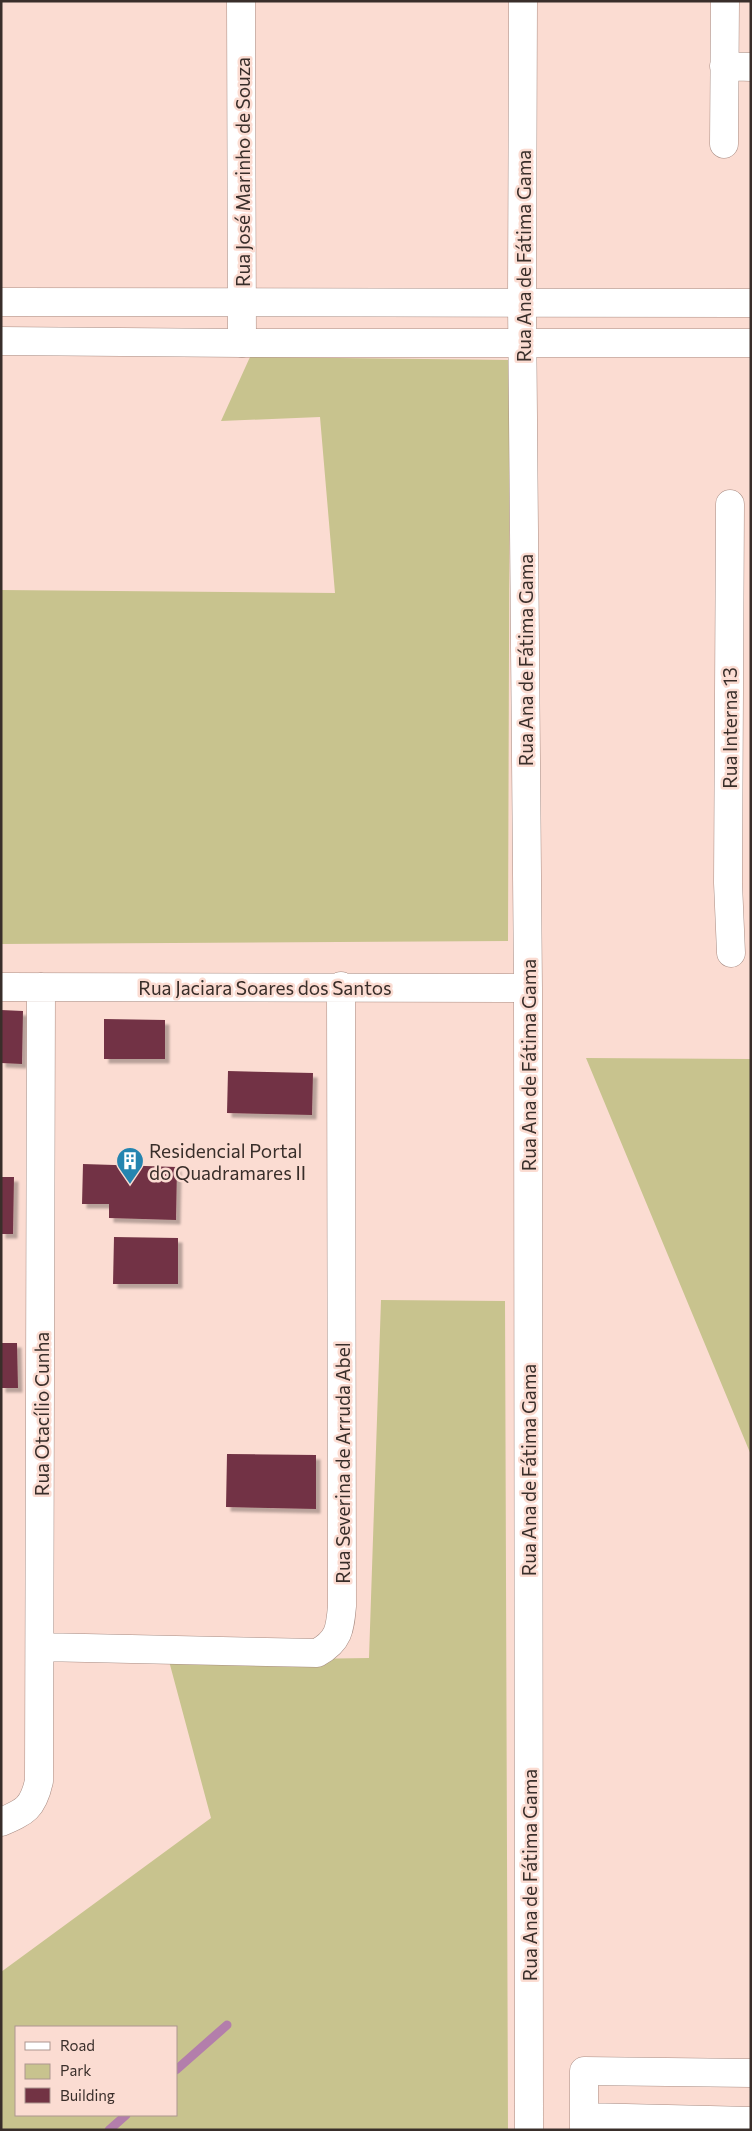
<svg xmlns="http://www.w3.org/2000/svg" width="752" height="2131" font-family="Commissioner,sans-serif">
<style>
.green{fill:#c8c38e;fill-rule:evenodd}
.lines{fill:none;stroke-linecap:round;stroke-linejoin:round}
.stream{stroke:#b37eab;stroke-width:9}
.building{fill:#723344;filter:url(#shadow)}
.minor-casing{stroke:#a88c83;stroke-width:29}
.major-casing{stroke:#a88c83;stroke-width:29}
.minor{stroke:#fff;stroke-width:28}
.major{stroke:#fff;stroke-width:28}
.labels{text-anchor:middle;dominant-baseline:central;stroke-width:5;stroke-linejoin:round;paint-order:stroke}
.street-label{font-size:19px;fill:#392e2a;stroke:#fbdcd2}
.poi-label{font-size:19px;fill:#392e2a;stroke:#fbdcd2;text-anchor:start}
</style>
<defs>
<filter id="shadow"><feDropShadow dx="4.5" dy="4.5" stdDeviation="1" flood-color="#0004"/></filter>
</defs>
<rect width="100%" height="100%" fill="#fbdcd2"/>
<path class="green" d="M 250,357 L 510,360 L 508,941 L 1,944 L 1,590 L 335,593 L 320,417 L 221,421 Z
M 586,1058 L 751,1059 L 751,1455 Z
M 381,1300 L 505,1301 L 508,2130 L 1,2130 L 1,1972 L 211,1818 L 169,1661 L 369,1658 ZM 16,2027 L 176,2027 L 176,2115 L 16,2115 Z"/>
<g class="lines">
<path class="stream" d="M 176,2070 L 227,2025
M 109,2130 L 126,2115"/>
</g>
<path class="building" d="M 1,1010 L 23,1011 L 22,1064 L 1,1063 Z
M 104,1019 L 165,1020 L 165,1059 L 104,1059 Z
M 228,1071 L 313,1073 L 312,1115 L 227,1113 Z
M 83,1164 L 177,1167 L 176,1220 L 109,1218 L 109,1204 L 82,1204 Z
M 1,1177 L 14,1177 L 13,1234 L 1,1234 Z
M 114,1237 L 178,1238 L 178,1284 L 113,1284 Z
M 1,1343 L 17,1343 L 18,1388 L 1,1388 Z
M 227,1454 L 316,1455 L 316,1509 L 226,1507 Z"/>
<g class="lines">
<defs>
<path id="minor" d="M 241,1 L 242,343
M 523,1 L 522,303 L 528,988 L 529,2130
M 724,66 L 751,67
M 724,144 L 725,1
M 730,504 L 728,883 L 731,953
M 1,987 L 528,988
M 40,1647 L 317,1653 C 339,1641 340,1629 342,1606 L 341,986
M 1,1822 C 25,1812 33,1808 39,1781 L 41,987
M 584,2117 L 751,2121
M 584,2130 L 584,2071 L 751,2073"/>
<path id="major" d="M 1,302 L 751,303
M 1,341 L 242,343 L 751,343"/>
</defs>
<use href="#minor" class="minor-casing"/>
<use href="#major" class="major-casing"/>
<use href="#minor" class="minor"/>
<use href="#major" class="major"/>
</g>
<defs>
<symbol id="building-pin" viewBox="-11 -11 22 30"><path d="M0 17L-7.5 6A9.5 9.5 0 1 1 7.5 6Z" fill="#2585b0" stroke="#fbdcd2"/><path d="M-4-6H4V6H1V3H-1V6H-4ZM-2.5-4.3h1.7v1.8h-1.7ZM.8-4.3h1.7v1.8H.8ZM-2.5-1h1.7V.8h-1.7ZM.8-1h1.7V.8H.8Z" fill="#fff"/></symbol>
</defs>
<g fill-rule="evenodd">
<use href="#building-pin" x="114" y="1145" width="32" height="43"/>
</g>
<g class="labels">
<g class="street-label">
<text transform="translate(242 172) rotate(-90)">Rua José Marinho de Souza</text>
<text transform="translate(523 256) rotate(-90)">Rua Ana de Fátima Gama</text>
<text transform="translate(525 660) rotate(-90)">Rua Ana de Fátima Gama</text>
<text transform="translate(729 728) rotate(-90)">Rua Interna 13</text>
<text x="265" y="987">Rua Jaciara Soares dos Santos</text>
<text transform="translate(528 1065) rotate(-90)">Rua Ana de Fátima Gama</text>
<text transform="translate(41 1414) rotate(-90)">Rua Otacílio Cunha</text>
<text transform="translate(342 1463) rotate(-90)">Rua Severina de Arruda Abel</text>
<text transform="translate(528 1470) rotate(-90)">Rua Ana de Fátima Gama</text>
<text transform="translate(529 1875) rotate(-90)">Rua Ana de Fátima Gama</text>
</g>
<g class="poi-label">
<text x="149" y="1150">Residencial Portal<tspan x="149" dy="22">do Quadramares II</tspan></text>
</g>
</g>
<rect width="752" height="2131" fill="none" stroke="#392e2a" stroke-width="5"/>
<rect x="15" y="2026" width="162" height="90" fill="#fbdcd2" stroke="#ad968f"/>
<rect x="25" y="2042" width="25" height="8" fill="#ffffff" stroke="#ad968f"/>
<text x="60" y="2051" font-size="15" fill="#392e2a">Road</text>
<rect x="25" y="2064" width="25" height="15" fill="#c8c38e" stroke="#ad968f"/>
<text x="60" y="2076" font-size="15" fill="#392e2a">Park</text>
<rect x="25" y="2088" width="25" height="15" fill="#723344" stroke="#ad968f"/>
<text x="60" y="2101" font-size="15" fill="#392e2a">Building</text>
</svg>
